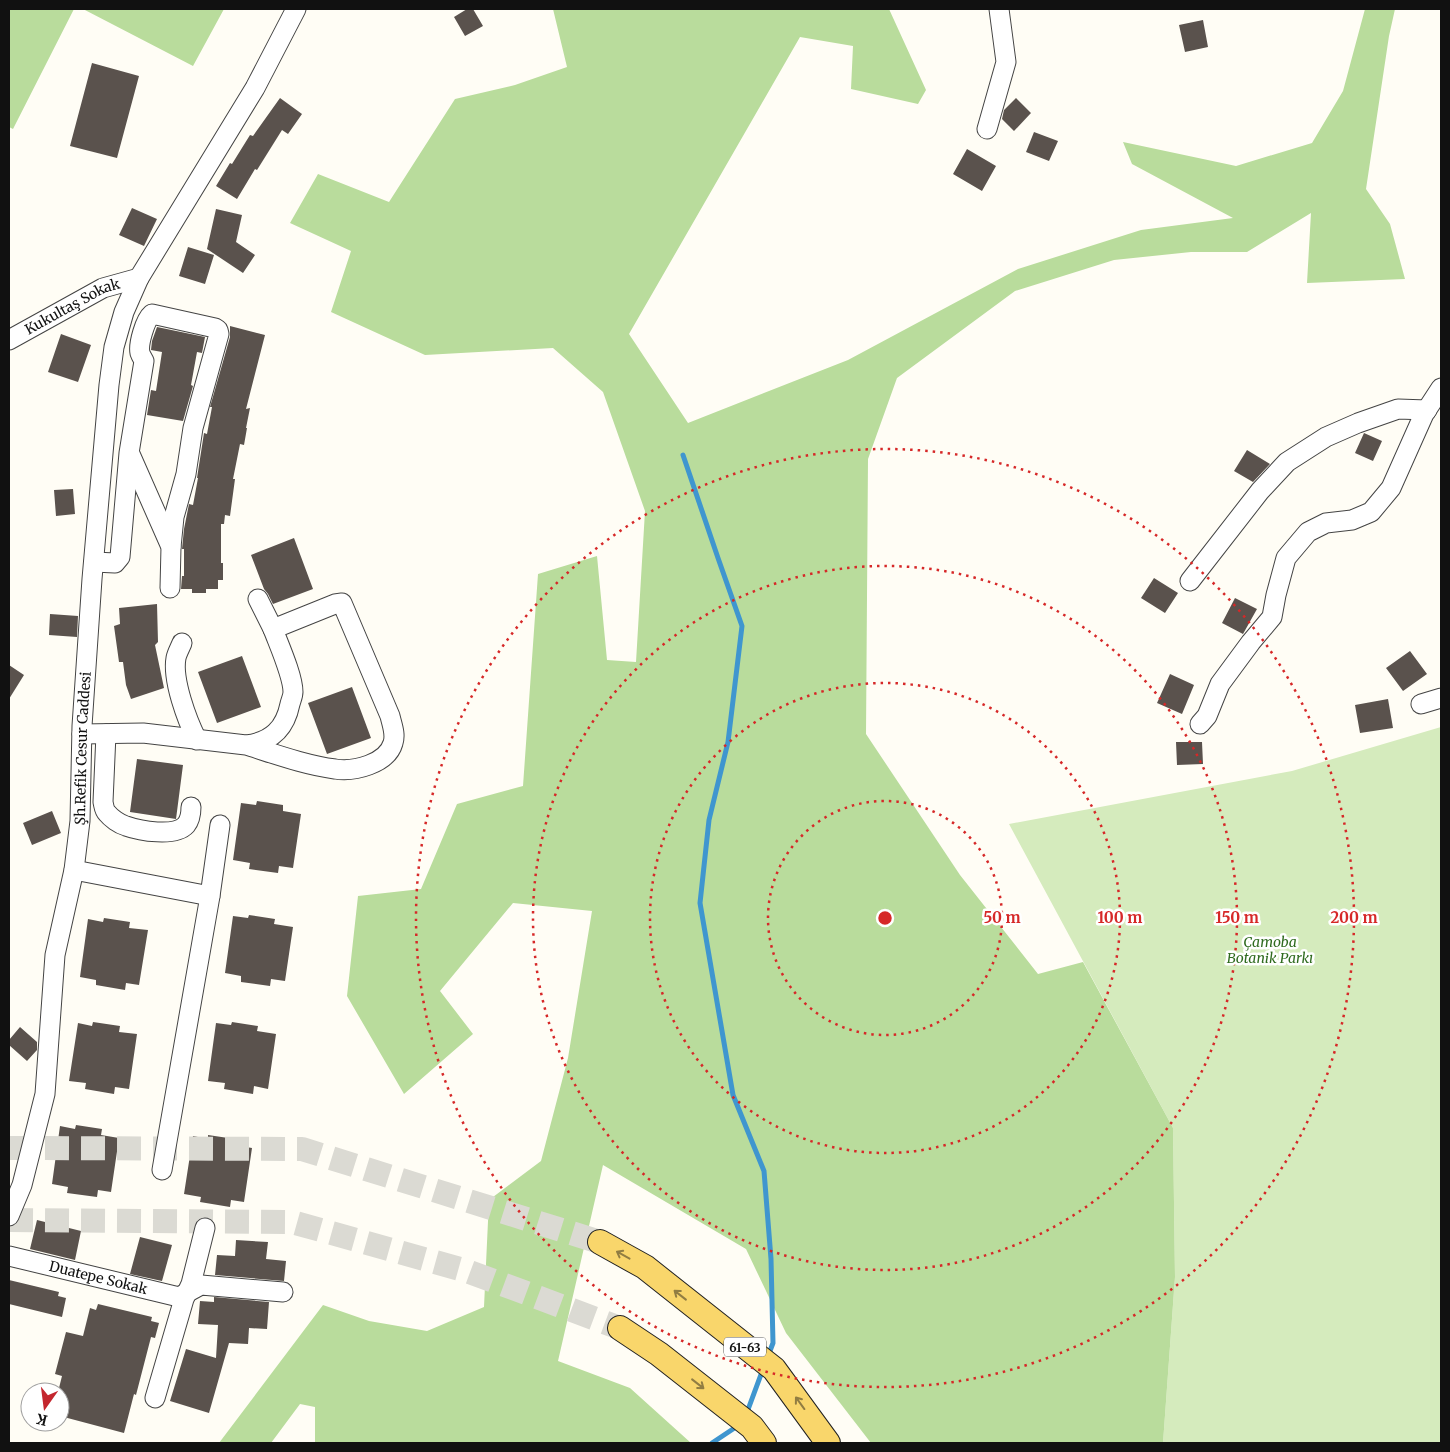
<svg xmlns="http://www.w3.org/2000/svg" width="1450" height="1452" font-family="Merriweather,serif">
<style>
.green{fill:#d5ebbd}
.forest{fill:#b9dc9c}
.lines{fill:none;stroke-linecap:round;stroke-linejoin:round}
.stream{stroke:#3f96cf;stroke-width:5}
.building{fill:#5a524d}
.major-tunnel{stroke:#dbdad3;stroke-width:24;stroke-dasharray:24 12;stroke-linecap:butt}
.minor-casing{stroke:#444;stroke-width:21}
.major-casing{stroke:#222;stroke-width:26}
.minor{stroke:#fff;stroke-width:19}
.major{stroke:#f9d66b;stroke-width:24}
.oneway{stroke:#917d42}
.ring{fill:none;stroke:#d62828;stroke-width:2.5;stroke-dasharray:2.5 5}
.labels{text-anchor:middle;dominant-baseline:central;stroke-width:5;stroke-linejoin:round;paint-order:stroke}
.shield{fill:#fff;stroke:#585858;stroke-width:1}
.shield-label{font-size:12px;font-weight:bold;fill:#111}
.street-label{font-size:14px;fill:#111;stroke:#fff}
.park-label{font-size:14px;font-style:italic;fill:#2f6b1f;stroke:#fff}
.centre{fill:#d62828;stroke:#fff;stroke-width:2.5}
.ring-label{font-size:15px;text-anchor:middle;font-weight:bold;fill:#d62828;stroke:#fff;stroke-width:5;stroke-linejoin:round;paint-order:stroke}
</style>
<rect width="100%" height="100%" fill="#fffdf5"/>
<path class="green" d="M 1441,727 L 1441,1443 L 1163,1443 L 1175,1277 L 1173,1128 L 1009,824 L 1292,771 Z"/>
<path class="forest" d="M 9,9 L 74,9 L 13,129 L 9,127 Z
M 83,9 L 224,9 L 193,66 Z
M 553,9 L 889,9 L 926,90 L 918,104 L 851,89 L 853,46 L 800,37 L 629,334 L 688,423 L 848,360 L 1018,269 L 1141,230 L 1233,218 L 1132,164 L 1123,142 L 1236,166 L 1312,143 L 1343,91 L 1365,9 L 1395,9 L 1389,36 L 1366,189 L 1390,224 L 1405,279 L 1307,283 L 1311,213 L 1247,252 L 1191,252 L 1114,260 L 1015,291 L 897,378 L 868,459 L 866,734 L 960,875 L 1038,974 L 1083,962 L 1173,1128 L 1175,1277 L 1163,1443 L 871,1443 L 786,1333 L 746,1249 L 603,1165 L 558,1361 L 630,1388 L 691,1443 L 315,1443 L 315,1407 L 300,1404 L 271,1443 L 219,1443 L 323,1305 L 369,1321 L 427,1331 L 484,1307 L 489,1200 L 541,1161 L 568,1058 L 592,911 L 513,903 L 440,991 L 473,1034 L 404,1094 L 347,996 L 358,896 L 421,889 L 457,804 L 523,786 L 538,574 L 597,556 L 607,660 L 636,662 L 645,511 L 603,392 L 553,348 L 425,355 L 331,312 L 351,251 L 290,223 L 318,174 L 389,202 L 455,99 L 515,85 L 567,67 Z"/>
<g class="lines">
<path class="stream" d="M 683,455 L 718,558 L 742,626 L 728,742 L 709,820 L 700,903 L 733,1095 L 764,1171 L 771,1259 L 773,1343 L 768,1356
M 746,1415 L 763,1369
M 712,1443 L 739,1425"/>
</g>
<path class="building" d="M 467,9 L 473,9 L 483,26 L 465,36 L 454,17 Z
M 1203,20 L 1208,47 L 1185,52 L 1179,25 Z
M 92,63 L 139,76 L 117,158 L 70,146 Z
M 280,98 L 302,114 L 288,134 L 282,130 L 257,170 L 255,169 L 237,199 L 216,186 L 230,163 L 232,164 L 250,135 L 253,136 Z
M 1016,98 L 1031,113 L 1014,131 L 1002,119 L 1004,110 Z
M 1034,132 L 1058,141 L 1049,161 L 1026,152 Z
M 967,149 L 996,166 L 982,191 L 953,174 Z
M 132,208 L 157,219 L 144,246 L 119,235 Z
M 216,209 L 242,215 L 236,242 L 255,255 L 243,273 L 207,249 Z
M 188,247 L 214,255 L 205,284 L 179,276 Z
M 230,326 L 265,335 L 246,409 L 250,408 L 246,428 L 247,428 L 244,445 L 240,444 L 233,479 L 235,479 L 230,516 L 225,515 L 224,524 L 221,524 L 221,563 L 223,563 L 223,580 L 218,580 L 218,589 L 206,589 L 206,593 L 192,593 L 192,589 L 181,589 L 182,576 L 184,576 L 184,549 L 182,549 L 184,529 L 189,504 L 193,505 L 198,478 L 197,478 L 204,433 L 207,434 L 212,407 L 210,407 L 230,337 Z
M 157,327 L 205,337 L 202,353 L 197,352 L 191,385 L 193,386 L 183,421 L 147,415 L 151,390 L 156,391 L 162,352 L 151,350 L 152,341 Z
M 61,334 L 91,345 L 78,382 L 48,372 Z
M 1364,433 L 1382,441 L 1373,461 L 1355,453 Z
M 1247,450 L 1270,464 L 1253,482 L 1234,471 Z
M 73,489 L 75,514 L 56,516 L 54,490 Z
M 294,538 L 313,589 L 273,604 L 268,594 L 264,589 L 251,555 Z
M 1154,578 L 1178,593 L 1165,613 L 1141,598 Z
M 1235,598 L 1257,609 L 1243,634 L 1222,623 Z
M 157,604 L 158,642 L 155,645 L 164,688 L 131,699 L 126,685 L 123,662 L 119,662 L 114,626 L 120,624 L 119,608 Z
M 50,614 L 78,616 L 77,637 L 49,635 Z
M 1410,651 L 1427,674 L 1403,691 L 1386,668 Z
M 242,656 L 261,707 L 217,723 L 198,672 Z
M 9,665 L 24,675 L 9,699 Z
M 1170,674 L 1194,685 L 1182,714 L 1157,703 Z
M 352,687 L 371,738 L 327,754 L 308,703 Z
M 1388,699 L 1393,728 L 1360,733 L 1355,705 Z
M 1176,742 L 1202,742 L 1203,764 L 1177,765 Z
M 137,759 L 183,765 L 176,819 L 130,812 Z
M 257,801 L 283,805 L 283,811 L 301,814 L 293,868 L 279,866 L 278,873 L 249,869 L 250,863 L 233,860 L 241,803 L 256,805 Z
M 52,811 L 61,833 L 32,845 L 23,823 Z
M 249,915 L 275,919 L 274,924 L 293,927 L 285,981 L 271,979 L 270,986 L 241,982 L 241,976 L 225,973 L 233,916 L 248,918 Z
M 104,918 L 130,922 L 129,928 L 148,930 L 139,985 L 126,983 L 125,990 L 96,985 L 96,980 L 80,977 L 88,919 L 103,922 Z
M 93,1022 L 120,1026 L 119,1032 L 137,1034 L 129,1089 L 115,1087 L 114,1094 L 85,1089 L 86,1083 L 69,1081 L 78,1023 L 92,1026 Z
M 232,1022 L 258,1026 L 257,1031 L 276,1034 L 268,1089 L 254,1086 L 253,1094 L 224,1089 L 225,1083 L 208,1081 L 216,1023 L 231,1025 Z
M 20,1027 L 37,1042 L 37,1050 L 27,1061 L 9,1045 L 9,1040 Z
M 76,1125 L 102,1129 L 101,1135 L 119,1138 L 111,1192 L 98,1190 L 97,1197 L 67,1193 L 68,1187 L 52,1184 L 60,1126 L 75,1129 Z
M 208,1135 L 235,1139 L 234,1145 L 252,1148 L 244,1202 L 231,1200 L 230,1207 L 200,1202 L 201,1197 L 184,1194 L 193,1136 L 208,1139 Z
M 37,1220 L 81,1231 L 75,1260 L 30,1249 Z
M 140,1237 L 172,1245 L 162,1281 L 130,1274 Z
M 236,1240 L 268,1242 L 266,1259 L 286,1261 L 284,1281 L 215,1275 L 217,1255 L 235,1256 Z
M 9,1280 L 59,1292 L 58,1296 L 66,1298 L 62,1317 L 9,1304 Z
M 214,1297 L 269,1302 L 267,1329 L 249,1328 L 248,1344 L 229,1343 L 209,1413 L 170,1401 L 186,1349 L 216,1358 L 218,1325 L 198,1324 L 200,1301 L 214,1302 Z
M 98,1304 L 152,1317 L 151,1321 L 159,1323 L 155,1338 L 151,1337 L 150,1341 L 136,1395 L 134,1394 L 124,1433 L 60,1416 L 60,1392 L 58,1392 L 62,1376 L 55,1374 L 66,1332 L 83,1336 L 90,1308 L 96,1310 Z"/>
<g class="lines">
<path class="major-tunnel" d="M 9,1148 L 302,1149 L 600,1242
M 9,1220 L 292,1222 L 467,1271 L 620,1328"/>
<defs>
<g id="minor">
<path d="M 987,129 L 1006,62 L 999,9"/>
<path id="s1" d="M 9,340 L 103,288 L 139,278"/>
<path d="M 130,454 L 171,547 L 170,588"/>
<path d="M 94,562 L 115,563 L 120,557 L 129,453 L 144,361 C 143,359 141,356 140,353 C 138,344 145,320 152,314 L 215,328 L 218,330 L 219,334 L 193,428 L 186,474 L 174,517 L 171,547"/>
<path d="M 1190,581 L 1260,491 L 1287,462 L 1326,437 L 1358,423 L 1398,409 L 1427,410"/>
<path d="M 258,599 L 273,629"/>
<path d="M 182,643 C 180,648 177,653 176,658 C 172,680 187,720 197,740"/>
<path d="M 1421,704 L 1441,698"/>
<path d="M 1200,724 L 1207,716 L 1220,684 L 1251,642 L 1272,617 L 1276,595 L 1286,558 L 1308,532 L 1326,523 L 1352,520 L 1371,512 L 1391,488 L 1424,414 L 1441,388"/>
<path d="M 82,734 L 143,733 L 246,745 C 271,742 285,729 290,704 C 291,700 293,696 293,692 C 293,676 279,645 273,629 L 335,604 L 342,603 L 390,716 C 392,725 396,734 393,743 C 387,764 354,772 335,769 C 305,765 275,754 246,745"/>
<path d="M 106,734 L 103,802 C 104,806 104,810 107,813 C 111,818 119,824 126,826 C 140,831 175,837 186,825 C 190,820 191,813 191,807"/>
<path d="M 74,870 L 210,896"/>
<path d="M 162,1170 L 210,896 L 220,825"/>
<path id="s2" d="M 9,1216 L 22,1185 L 45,1094 L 55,955 L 74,870 L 80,821 L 82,726 L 92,579 L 109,385 L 114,347 L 124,312 L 139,278 L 255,88 L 296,9"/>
<path id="s3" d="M 9,1256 L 179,1297 L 201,1285 L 283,1292"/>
<path d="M 155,1398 L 184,1299 L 191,1284 L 205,1228"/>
</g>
<path id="major" d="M 600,1242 L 645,1267 L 774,1369 L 828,1443
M 620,1328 L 659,1354 L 752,1427 L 764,1443"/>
</defs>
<use href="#minor" class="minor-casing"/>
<use href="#major" class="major-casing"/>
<use href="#minor" class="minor"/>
<use href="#major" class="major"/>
</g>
<defs><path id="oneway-shaft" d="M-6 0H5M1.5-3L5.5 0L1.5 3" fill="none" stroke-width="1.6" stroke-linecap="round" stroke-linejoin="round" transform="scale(1.25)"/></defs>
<g class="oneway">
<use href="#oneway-shaft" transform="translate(623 1255) rotate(-151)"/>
<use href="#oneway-shaft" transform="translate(680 1295) rotate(-142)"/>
<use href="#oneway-shaft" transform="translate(698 1384) rotate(38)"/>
<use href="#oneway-shaft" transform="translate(800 1403) rotate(-126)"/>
</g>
<g class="ring">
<circle cx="885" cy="918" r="117"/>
<circle cx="885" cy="918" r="235"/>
<circle cx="885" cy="918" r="352"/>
<circle cx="885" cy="918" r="469"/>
</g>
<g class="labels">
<rect class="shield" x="724" y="1337.5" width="42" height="19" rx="4"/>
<g class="shield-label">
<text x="745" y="1347">61-63</text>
</g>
<g class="street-label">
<text stroke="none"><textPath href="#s1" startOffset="72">Kukultaş Sokak</textPath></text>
<text stroke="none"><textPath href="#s2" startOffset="476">Şh.Refik Cesur Caddesi</textPath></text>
<text stroke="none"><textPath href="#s3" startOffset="92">Duatepe Sokak</textPath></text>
</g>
<g class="park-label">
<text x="1270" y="942">Çamoba<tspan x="1270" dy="16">Botanik Parkı</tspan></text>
</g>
</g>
<circle cx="885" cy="918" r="8" class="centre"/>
<g class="ring-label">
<text x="1002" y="923">50 m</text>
<text x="1120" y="923">100 m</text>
<text x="1237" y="923">150 m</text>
<text x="1354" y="923">200 m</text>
</g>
<rect width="1450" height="1452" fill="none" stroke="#111111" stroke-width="20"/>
<g transform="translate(45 1407) rotate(194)"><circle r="24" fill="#ffffff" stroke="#a0a0a0"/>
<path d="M0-4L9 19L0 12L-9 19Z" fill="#c4262e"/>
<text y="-8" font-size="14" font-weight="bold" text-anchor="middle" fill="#111111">K</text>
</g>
</svg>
